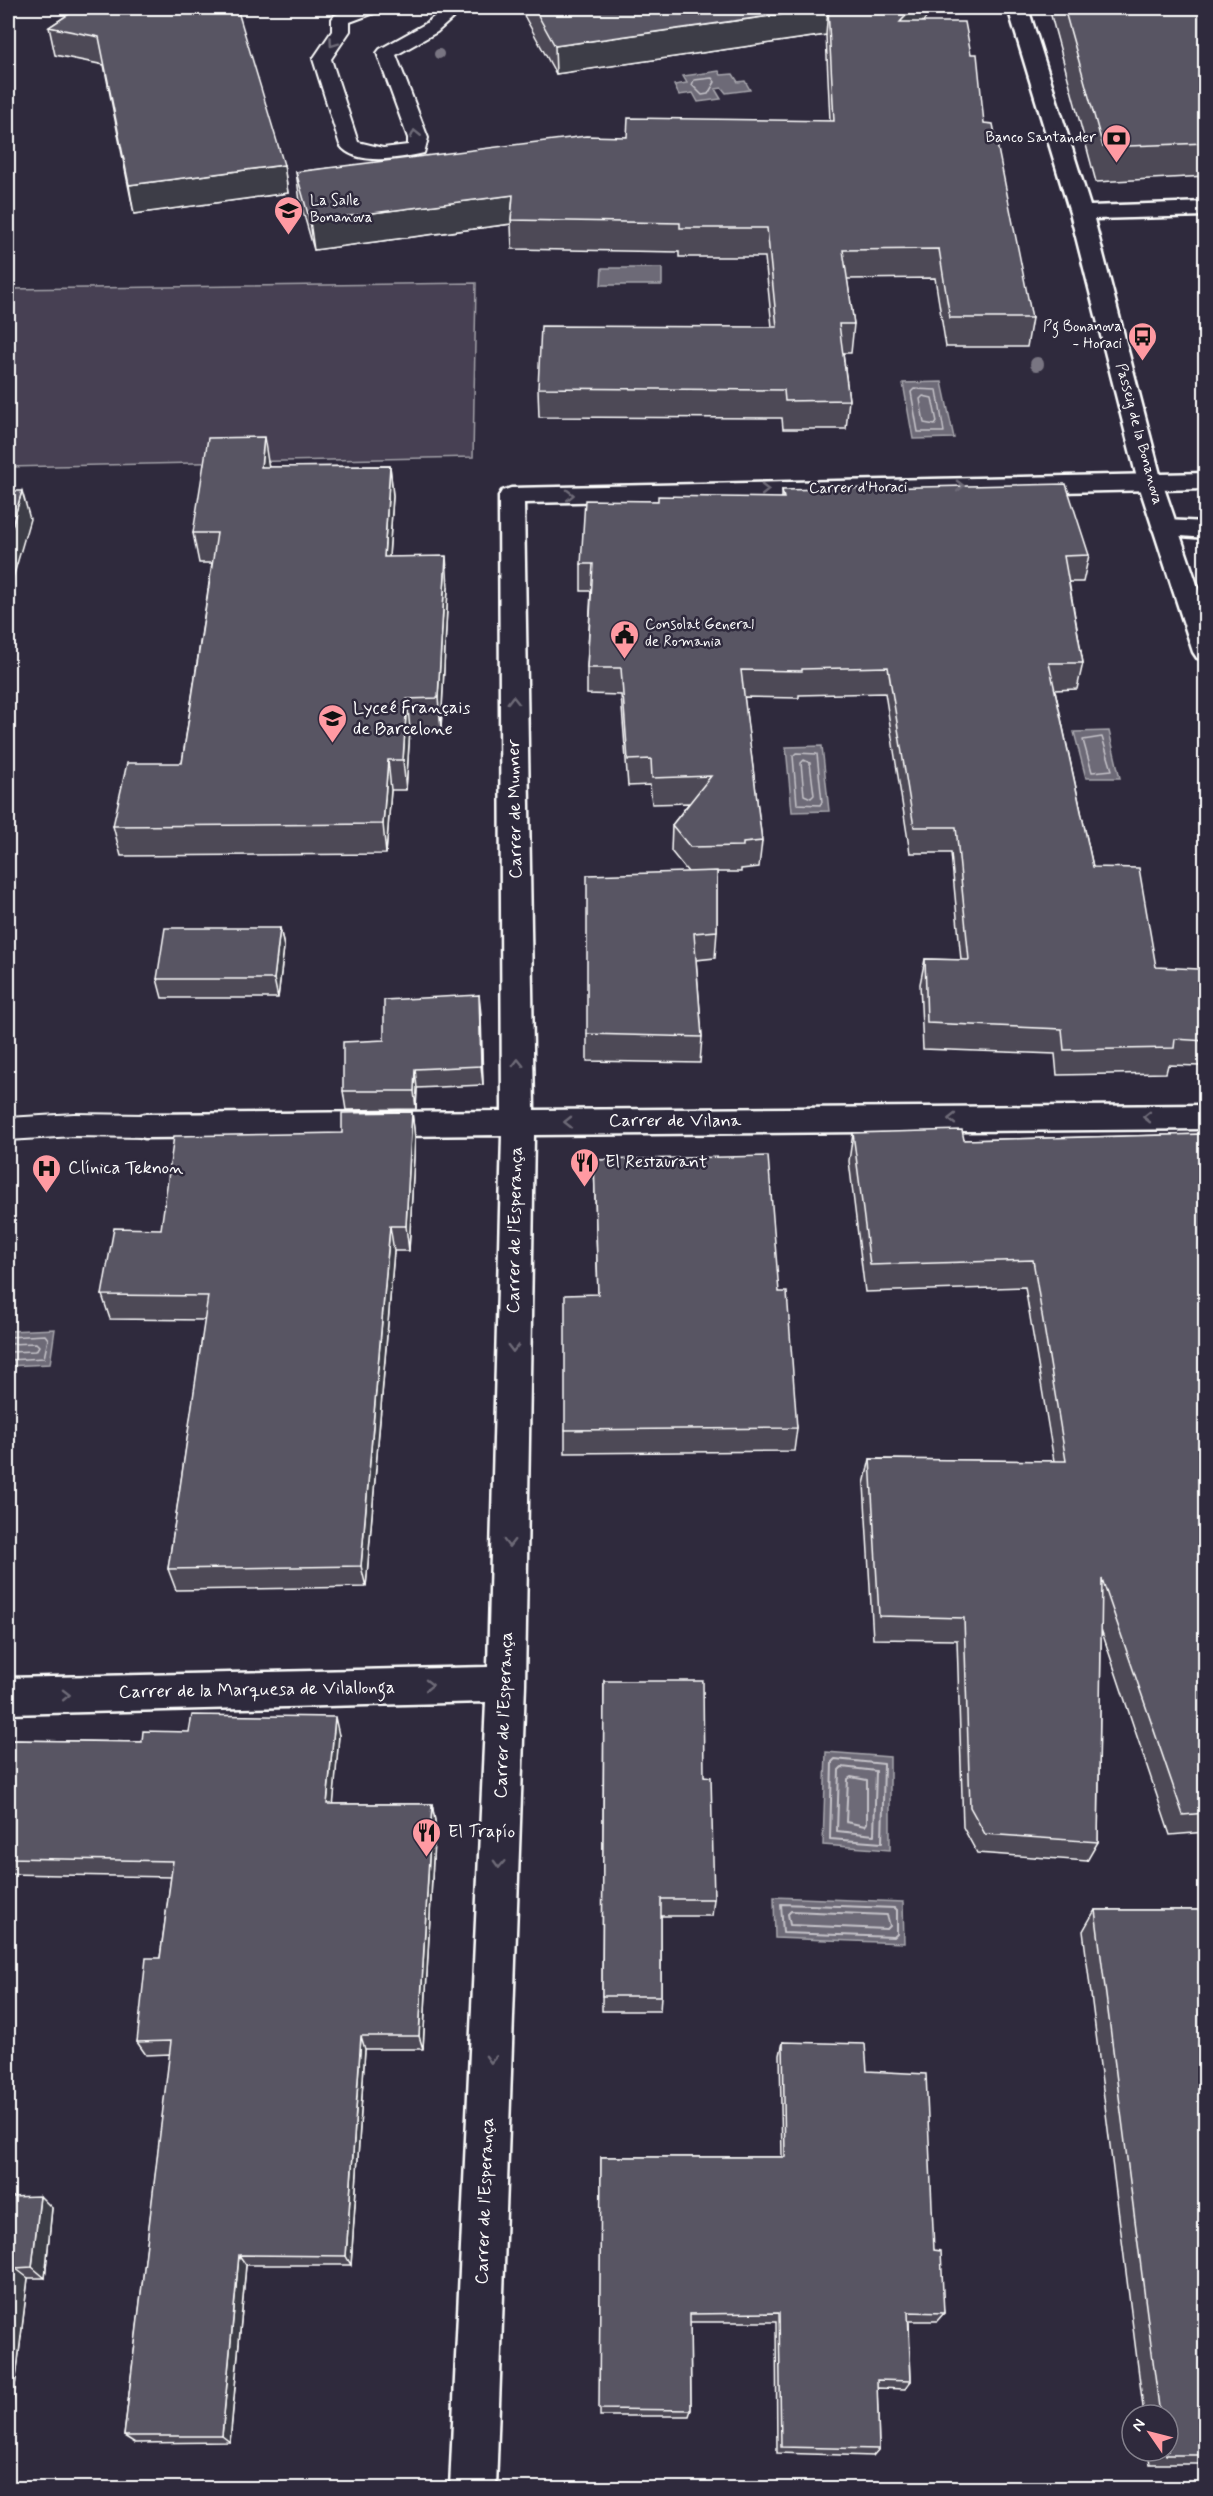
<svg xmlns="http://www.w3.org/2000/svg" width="1213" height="2496" font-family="Mynerve,sans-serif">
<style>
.green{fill:#464152;stroke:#a2a0a8;stroke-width:1.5}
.water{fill:#6d6a77;stroke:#a7a6ad;stroke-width:1.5}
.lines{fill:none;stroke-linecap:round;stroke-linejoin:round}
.shore-far1{stroke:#c5c3c9;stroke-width:1.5}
.shore{stroke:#c5c3c9;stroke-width:2}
.lane-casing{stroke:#fff;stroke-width:4}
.street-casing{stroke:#fff;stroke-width:5}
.secondary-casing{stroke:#fff;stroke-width:5}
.lane{fill:#2f2a3d;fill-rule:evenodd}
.street{fill:#2f2a3d;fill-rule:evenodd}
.secondary{fill:#2f2a3d;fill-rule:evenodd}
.tree{fill:#797582}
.wall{fill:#4d4956;stroke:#fff;stroke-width:1.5}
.shaded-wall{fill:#3e3c46;stroke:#fff;stroke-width:1.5}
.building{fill:#595564;stroke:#fff;stroke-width:1.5}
.oneway{stroke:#6d6a77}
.labels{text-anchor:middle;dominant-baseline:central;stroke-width:5;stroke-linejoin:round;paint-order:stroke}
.far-poi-label{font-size:15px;fill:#fff;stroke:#2f2a3d;text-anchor:end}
.far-street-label{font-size:15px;fill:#fff;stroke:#2f2a3d}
.poi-label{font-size:18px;fill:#fff;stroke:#2f2a3d;text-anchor:start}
.street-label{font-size:18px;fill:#fff;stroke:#2f2a3d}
</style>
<rect width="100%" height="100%" fill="#2f2a3d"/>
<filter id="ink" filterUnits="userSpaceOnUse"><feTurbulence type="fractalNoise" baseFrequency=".0167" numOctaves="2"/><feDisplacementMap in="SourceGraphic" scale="12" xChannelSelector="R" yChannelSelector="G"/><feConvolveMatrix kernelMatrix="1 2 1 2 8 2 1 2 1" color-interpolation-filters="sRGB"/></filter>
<g filter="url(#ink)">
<path class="green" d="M 476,283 L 473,457 L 8,467 L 8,289 Z"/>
<path class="water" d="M 719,71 L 721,75 L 733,74 L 738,82 L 745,81 L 750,90 L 726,93 L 722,88 L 715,89 L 721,99 L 698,102 L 693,93 L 679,95 L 674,85 L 687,83 L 683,76 Z
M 602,268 L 662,268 L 662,285 L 601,285 Z
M 942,382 L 954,438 L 913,439 L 903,383 Z
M 1109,731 L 1120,778 L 1086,778 L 1074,732 Z
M 822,746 L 829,811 L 792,812 L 786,747 Z
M 55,1329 L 50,1364 L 8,1366 L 8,1331 Z
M 826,1752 L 890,1757 L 890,1850 L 823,1845 Z
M 774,1897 L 903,1902 L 904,1943 L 775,1938 Z"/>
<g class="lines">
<path class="shore-far1" d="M 712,78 L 715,82 L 708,94 L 702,95 L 692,85 L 694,80 Z
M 914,389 L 937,390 L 944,432 L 918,432 L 911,392 Z
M 923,396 L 932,398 L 937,422 L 935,425 L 924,423 L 920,399 Z
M 1102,737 L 1112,770 L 1092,772 L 1083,740 Z
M 796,753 L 817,754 L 822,802 L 820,805 L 797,804 L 793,756 Z
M 804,760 L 810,763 L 814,795 L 811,798 L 804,795 L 801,763 Z
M 8,1337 L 45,1335 L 48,1339 L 44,1358 L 8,1360
M 8,1344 L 36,1343 L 39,1346 L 36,1351 L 8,1352"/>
<path class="shore" d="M 835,1759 L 884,1764 L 882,1843 L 830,1839 L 832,1762 Z
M 842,1767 L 876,1771 L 874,1835 L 837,1831 L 839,1770 Z
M 851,1777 L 867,1780 L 867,1823 L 865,1826 L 846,1822 L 848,1779 Z
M 781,1904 L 895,1908 L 897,1910 L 897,1934 L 894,1937 L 783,1933 Z
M 791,1911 L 887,1915 L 890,1926 L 887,1929 L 790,1925 L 788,1914 Z"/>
<defs>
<path id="lane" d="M 356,8 L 380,8 L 377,12 L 350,22 L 350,31 L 331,59 L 358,142 L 383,148 L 408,145 L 408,138 L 377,53 L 380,49 L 425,24 L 445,8 L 464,8 L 437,32 L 396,55 L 428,138 L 424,153 C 403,158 355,167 340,145 L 313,59 L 332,31 L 332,19 L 335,15 Z
M 74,1114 L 145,1115 L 155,1118 L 159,1126 L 155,1134 L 145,1137 L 74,1136 L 8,1140 L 8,1118 Z"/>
<path id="street" d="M 1206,473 L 1206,489 L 524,503 L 534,1110 L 1206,1105 L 1206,1129 L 534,1135 L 525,1684 L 496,2488 L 450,2488 L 486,1702 L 8,1714 L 8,1678 L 488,1667 L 502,1135 L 145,1138 L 134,1135 L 129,1126 L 134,1117 L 145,1114 L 502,1111 L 499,496 L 502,491 L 511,488 Z
M 1165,520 L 1206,522 L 1206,538 L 1156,534 L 1152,528 L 1156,522 Z"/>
<path id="secondary" d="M 1008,8 L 1028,8 L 1090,206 L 1206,202 L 1206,216 L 1094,219 L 1162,482 L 1206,611 L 1206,661 L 1197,658 L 1193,652 L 1138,482 L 1070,213 Z"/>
</defs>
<use href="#lane" class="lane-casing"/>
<use href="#street" class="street-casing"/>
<use href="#secondary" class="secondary-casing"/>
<use href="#lane" class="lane"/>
<use href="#street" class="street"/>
<use href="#secondary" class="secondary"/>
</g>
<g class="tree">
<circle cx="439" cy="54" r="5"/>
<circle cx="1037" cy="364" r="7"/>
</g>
<path class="wall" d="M 78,8 L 284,165 L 288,193 L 134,214 L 104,65 L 55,55 L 49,27 Z
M 520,8 L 935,8 L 922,22 L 984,123 L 1032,318 L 1027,347 L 946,347 L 935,278 L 847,279 L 854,324 L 851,353 L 843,353 L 849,400 L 846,429 L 783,429 L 782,418 L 539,417 L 538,388 L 772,327 L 765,257 L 679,257 L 679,252 L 512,249 L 511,224 L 314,250 L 300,201 L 296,172 L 627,137 L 830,121 L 826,35 L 556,74 Z
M 1049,8 L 1206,8 L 1206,176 L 1096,182 Z
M 390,466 L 393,496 L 389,557 L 448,587 L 441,729 L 410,729 L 406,790 L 391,790 L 386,854 L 121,856 L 113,826 L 182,763 L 212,563 L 199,563 L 193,533 L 269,467 Z
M 782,490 L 1089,555 L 1083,582 L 1069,582 L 1083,663 L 1077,689 L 1055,690 L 1093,867 L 1156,967 L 1206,1018 L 1206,1050 L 1200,1066 L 1168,1065 L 1166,1073 L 1057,1075 L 1055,1054 L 923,1049 L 920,984 L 925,959 L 961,960 L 951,853 L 910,853 L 885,693 L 799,695 L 799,698 L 744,697 L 762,841 L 759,867 L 741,869 L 741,872 L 717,872 L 717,931 L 715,958 L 696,960 L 702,1037 L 700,1063 L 587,1061 L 587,1034 L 688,872 L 671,851 L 672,825 L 689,803 L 652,804 L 650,785 L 628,786 L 621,695 L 587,694 L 587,668 L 591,591 L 581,591 L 581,564 L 782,498 Z
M 280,928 L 284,947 L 278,998 L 162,998 L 157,979 Z
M 479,995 L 483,1085 L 417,1088 L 416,1109 L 346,1110 L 343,1091 L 384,1040 Z
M 412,1112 L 415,1138 L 409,1251 L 394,1251 L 366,1587 L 176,1590 L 168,1569 L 205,1320 L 110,1319 L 102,1295 L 161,1229 L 342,1133 Z
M 853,1133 L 964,1140 L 1206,1134 L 1206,1832 L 1170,1835 L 1101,1629 L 1098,1842 L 1087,1861 L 977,1853 L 963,1827 L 957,1640 L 873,1639 L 864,1484 L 870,1459 L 1054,1461 L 1025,1287 L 865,1292 L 849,1161 Z
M 594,1160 L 779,1292 L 797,1428 L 794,1451 L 565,1453 L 565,1430 L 598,1294 Z
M 604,1681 L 704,1776 L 714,1899 L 712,1916 L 661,1916 L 661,1996 L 660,2011 L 602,2011 Z
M 339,1735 L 333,1804 L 432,1804 L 435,1821 L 423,2049 L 365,2049 L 351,2265 L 246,2265 L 230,2442 L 135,2443 L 124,2436 L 170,2054 L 146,2055 L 137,2042 L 160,1958 L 171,1877 L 8,1874 L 8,1740 L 142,1742 Z
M 1095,1910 L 1206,1910 L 1206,2464 L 1150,2464 L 1148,2451 L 1168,2451 L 1168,2415 L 1144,2415 L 1083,1931 Z
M 783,2042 L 867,2071 L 934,2250 L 944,2313 L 937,2321 L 909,2321 L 911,2381 L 905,2389 L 877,2388 L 879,2449 L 873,2456 L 777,2453 L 776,2322 L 690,2322 L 691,2410 L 689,2416 L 600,2416 L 601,2157 L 782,2157 L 780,2055 Z
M 8,2192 L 10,2194 L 9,2197 L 52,2208 L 45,2278 L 28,2278 L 12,2411 L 8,2411 Z"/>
<path class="shaded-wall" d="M 828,8 L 826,35 L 556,74 L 555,46 Z
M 913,8 L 935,8 L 897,50 L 900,22 Z
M 284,165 L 288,193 L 134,214 L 129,185 Z
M 513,195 L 511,224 L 314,250 L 310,221 Z
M 264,437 L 269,468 L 261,467 Z
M 390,466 L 393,496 L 387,587 L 384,557 Z
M 22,491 L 30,519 L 8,595 L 8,540 Z
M 446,556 L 448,587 L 441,729 L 438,698 Z
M 407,699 L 410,729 L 406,790 L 403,760 Z
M 388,760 L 391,790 L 386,854 L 383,824 Z
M 280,928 L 284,947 L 278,998 L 274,979 Z
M 479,995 L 481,1014 L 483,1085 L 481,1066 Z
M 415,1069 L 417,1088 L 416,1109 L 414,1091 Z
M 412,1112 L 415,1138 L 409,1251 L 406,1226 Z
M 390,1226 L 394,1251 L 366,1587 L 361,1566 Z
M 335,1717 L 339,1735 L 332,1821 L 327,1804 Z
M 432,1804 L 435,1821 L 423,2049 L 419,2036 Z
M 361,2036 L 365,2049 L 351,2265 L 346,2256 Z
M 40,2196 L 52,2208 L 45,2278 L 32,2267 Z
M 239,2255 L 246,2265 L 230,2442 L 222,2436 Z
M 15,2268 L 28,2278 L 12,2411 L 8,2409 L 8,2327 Z"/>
<path class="building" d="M 78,8 L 237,8 L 284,165 L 129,185 L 99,37 L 49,27 Z
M 534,8 L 826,8 L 555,46 Z
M 828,8 L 913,8 L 900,22 L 965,22 L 971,54 L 977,54 L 984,123 L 993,124 L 1032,318 L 950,318 L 939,249 L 843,250 L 854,324 L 839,324 L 849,400 L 785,401 L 784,390 L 538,388 L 541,326 L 777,327 L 767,228 L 680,228 L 680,223 L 511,220 L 513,195 L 310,221 L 296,172 L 586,136 L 627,137 L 628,118 L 834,121 Z
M 1064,8 L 1206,8 L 1206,143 L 1103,147 Z
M 264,437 L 261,467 L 390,466 L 384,557 L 446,556 L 438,698 L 407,699 L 403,760 L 388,760 L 383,824 L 113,826 L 127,763 L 182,763 L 217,533 L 193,533 L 208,438 Z
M 1066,484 L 1089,555 L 1064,556 L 1083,663 L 1049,663 L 1093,867 L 1139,868 L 1156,967 L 1199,969 L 1206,1018 L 1206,1041 L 1175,1039 L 1174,1048 L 1064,1050 L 1062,1029 L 927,1023 L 925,959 L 969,960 L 956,827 L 914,827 L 888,667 L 802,669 L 802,671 L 741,670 L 762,841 L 743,843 L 743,846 L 690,847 L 672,825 L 711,776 L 652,778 L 651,759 L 628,760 L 621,668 L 587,668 L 593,564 L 581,564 L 585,500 L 658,501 L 658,496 L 784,498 L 782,490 Z
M 8,491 L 22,491 L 8,540 Z
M 717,871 L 717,931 L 694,933 L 702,1037 L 587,1034 L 587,875 Z
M 165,928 L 280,928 L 274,979 L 157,979 Z
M 479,995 L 481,1066 L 415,1069 L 414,1091 L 343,1091 L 343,1042 L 384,1040 L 384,1000 Z
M 412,1112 L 406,1226 L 390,1226 L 361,1566 L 168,1569 L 208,1296 L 102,1295 L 114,1228 L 161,1229 L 174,1136 L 342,1133 L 342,1113 Z
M 962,1130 L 964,1140 L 1206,1134 L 1206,1813 L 1183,1815 L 1102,1579 L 1098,1842 L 985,1834 L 970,1807 L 964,1618 L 879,1616 L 870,1459 L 1066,1461 L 1033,1260 L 870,1265 L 853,1133 Z
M 768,1156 L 779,1292 L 787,1292 L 797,1428 L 565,1430 L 565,1295 L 598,1294 L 594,1160 Z
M 604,1681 L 703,1681 L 704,1776 L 711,1777 L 714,1899 L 661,1899 L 661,1996 L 602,1996 Z
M 192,1715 L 335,1717 L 327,1804 L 432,1804 L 419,2036 L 361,2036 L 346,2256 L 239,2255 L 222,2436 L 124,2436 L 171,2041 L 137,2042 L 146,1958 L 160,1958 L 173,1861 L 8,1858 L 8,1740 L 142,1742 L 143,1731 L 189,1732 Z
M 1095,1910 L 1206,1910 L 1206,2455 L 1166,2455 L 1165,2451 L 1168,2451 L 1168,2415 L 1160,2415 Z
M 783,2042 L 865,2044 L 867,2071 L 926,2074 L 934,2250 L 941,2251 L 944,2313 L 908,2312 L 911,2381 L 877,2380 L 879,2449 L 781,2447 L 779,2313 L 690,2314 L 691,2410 L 599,2409 L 601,2157 L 785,2157 Z
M 40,2196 L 32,2267 L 15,2268 L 8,2327 L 8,2197 Z"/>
<defs><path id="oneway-chevron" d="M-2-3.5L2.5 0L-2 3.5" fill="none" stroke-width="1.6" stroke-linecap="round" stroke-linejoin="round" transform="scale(1.5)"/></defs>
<g class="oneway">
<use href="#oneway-chevron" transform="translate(333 43) rotate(126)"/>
<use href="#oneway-chevron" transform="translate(415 134) rotate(-103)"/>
<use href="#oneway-chevron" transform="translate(960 486) rotate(-1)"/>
<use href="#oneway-chevron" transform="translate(765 490) rotate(-1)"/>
<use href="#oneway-chevron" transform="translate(570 495) rotate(-1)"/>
<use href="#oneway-chevron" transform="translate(513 700) rotate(-91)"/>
<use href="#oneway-chevron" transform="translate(518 1063) rotate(-91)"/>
<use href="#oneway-chevron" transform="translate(1147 1117) rotate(180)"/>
<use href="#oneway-chevron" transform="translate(952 1119) rotate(180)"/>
<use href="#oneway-chevron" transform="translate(568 1122) rotate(180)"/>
<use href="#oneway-chevron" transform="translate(513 1348) rotate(91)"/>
<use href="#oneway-chevron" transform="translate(509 1543) rotate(91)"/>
<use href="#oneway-chevron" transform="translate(429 1685) rotate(-1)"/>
<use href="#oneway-chevron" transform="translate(66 1695) rotate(-1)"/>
<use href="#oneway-chevron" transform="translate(499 1864) rotate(92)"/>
<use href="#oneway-chevron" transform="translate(491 2059) rotate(92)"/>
</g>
</g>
<defs>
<symbol id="bank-pin" viewBox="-11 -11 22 30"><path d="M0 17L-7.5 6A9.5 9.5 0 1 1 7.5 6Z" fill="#ff9aa2" stroke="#2f2a3d"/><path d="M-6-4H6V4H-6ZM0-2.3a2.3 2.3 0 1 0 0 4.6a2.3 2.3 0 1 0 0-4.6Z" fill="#111"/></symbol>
<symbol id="school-pin" viewBox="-11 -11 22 30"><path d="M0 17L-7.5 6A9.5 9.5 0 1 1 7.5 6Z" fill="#ff9aa2" stroke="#2f2a3d"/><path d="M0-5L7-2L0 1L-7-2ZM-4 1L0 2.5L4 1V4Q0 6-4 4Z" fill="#111"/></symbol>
<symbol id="bus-pin" viewBox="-11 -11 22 30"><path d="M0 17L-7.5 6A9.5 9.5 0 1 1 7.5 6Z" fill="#ff9aa2" stroke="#2f2a3d"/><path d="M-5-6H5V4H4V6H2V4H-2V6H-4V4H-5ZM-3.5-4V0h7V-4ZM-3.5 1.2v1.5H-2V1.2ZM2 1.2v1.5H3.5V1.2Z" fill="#111"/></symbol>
<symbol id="civic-pin" viewBox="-11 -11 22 30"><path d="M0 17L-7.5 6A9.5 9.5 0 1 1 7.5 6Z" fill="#ff9aa2" stroke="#2f2a3d"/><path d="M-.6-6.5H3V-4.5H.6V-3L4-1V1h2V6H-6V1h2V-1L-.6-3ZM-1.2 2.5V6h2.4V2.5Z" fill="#111"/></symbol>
<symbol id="restaurant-pin" viewBox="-11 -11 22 30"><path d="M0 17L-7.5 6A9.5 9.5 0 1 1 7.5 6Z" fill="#ff9aa2" stroke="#2f2a3d"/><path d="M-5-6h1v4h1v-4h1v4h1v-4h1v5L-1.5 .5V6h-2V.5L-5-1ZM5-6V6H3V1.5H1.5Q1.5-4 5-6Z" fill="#111"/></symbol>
<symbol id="hospital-pin" viewBox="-11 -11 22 30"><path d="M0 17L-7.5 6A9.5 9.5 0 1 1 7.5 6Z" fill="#ff9aa2" stroke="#2f2a3d"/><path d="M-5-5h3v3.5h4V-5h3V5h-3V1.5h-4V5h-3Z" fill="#111"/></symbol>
</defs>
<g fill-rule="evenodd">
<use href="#bank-pin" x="1100" y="122" width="33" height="45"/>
<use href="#school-pin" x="272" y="194" width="33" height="45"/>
<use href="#bus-pin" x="1126" y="320" width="33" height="45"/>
<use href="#civic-pin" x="608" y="618" width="33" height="45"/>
<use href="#school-pin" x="316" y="702" width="33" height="45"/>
<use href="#restaurant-pin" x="568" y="1146" width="33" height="45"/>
<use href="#hospital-pin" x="30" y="1152" width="33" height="45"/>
<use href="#restaurant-pin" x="410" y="1816" width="33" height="45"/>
</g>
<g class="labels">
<g class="far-poi-label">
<text x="1096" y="138">Banco Santander</text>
<text x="310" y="201" text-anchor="start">La Salle<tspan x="310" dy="17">Bonanova</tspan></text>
<text x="1122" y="327">Pg Bonanova<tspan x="1122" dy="17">- Horaci</tspan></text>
<text x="645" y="625" text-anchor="start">Consolat General<tspan x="645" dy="17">de Romania</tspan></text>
</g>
<g class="far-street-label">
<text transform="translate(1139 434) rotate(75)">Passeig de la Bonanova</text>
<text transform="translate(858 488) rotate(-1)">Carrer d'Horaci</text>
</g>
<g class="poi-label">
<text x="353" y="708">Lyceé Français<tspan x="353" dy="21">de Barcelone</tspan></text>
<text x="605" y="1162">El Restaurant</text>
<text x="68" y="1168">Clínica Teknon</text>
<text x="448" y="1832">El Trapío</text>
</g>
<g class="street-label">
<text transform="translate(515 809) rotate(-91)">Carrer de Munner</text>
<text x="675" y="1121">Carrer de Vilana</text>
<text transform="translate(515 1230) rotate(-89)">Carrer de l'Esperança</text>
<text transform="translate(257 1690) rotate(-1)">Carrer de la Marquesa de Vilallonga</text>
<text transform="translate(504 1715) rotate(-88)">Carrer de l'Esperança</text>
<text transform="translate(485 2201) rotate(-88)">Carrer de l'Esperança</text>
</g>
</g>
<rect width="1213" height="2496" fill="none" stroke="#2f2a3d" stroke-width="30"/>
<rect x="15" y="15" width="1183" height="2466" fill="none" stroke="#fff" stroke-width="2" filter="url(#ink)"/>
<g transform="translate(1150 2433) rotate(305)"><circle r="28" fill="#2f2a3d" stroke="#827f8b" stroke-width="1.5"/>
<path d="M0-4.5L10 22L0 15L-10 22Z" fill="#ff9aa2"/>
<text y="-9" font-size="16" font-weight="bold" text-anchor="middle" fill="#ffffff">N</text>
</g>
</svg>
